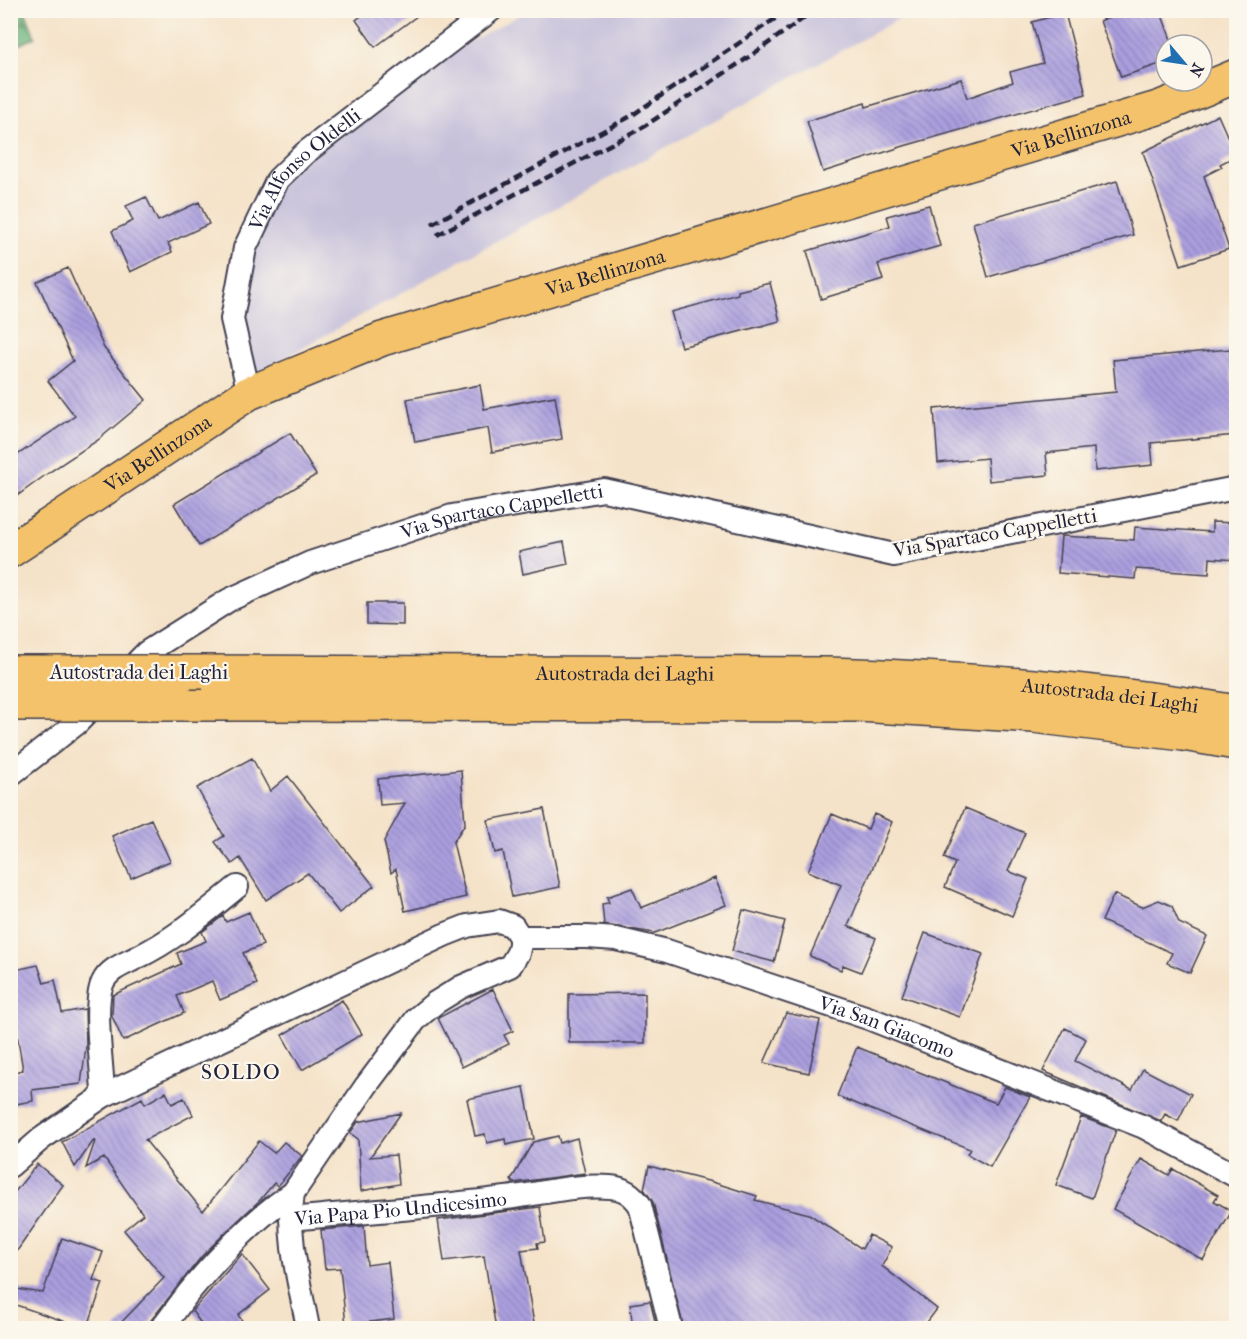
<svg xmlns="http://www.w3.org/2000/svg" width="1247" height="1339" font-family="'IM FELL French Canon',serif">
<style>
.railway{fill:#c6c0da}
.forest{fill:url(#forest-firs);stroke:#466a5a;stroke-width:1.5}
.building{fill:url(#building-back-hatch)}
.lines{fill:none;stroke-linecap:round;stroke-linejoin:round}
.minor-casing{stroke:#423f50;stroke-width:26}
.primary-casing{stroke:#423f50;stroke-width:36}
.motorway-casing{stroke:#423f50;stroke-width:36}
.minor{stroke:#fff;stroke-width:22}
.primary{stroke:#f3c26a;stroke-width:33}
.motorway{stroke:#f3c26a;stroke-width:33}
.rail{stroke:#22223b;stroke-width:4.5;stroke-dasharray:9 4.5;stroke-linecap:butt}
.motorway-bridge-casing{stroke:#423f50;stroke-width:36;stroke-linecap:butt}
.motorway-bridge{stroke:#f3c26a;stroke-width:33}
.labels{text-anchor:middle;dominant-baseline:central;stroke-width:4.5;stroke-linejoin:round;paint-order:stroke}
.street-label{font-size:20px;fill:#22223b;stroke:#fbf7ec}
.neighbourhood-label{font-size:21px;letter-spacing:1.5px;fill:#22223b;stroke:#fbf7ec}
</style>
<defs>
<pattern id="forest-firs" width="22" height="20" patternUnits="userSpaceOnUse" patternTransform="scale(1.5)"><rect width="22" height="20" fill="#6ab279"/><path d="M5 1l3.5 6h-7zM16 11l3.5 6h-7z" fill="#579064"/></pattern>
<pattern id="building-back-hatch" width="6" height="6" patternUnits="userSpaceOnUse" patternTransform="scale(1.5)"><rect width="6" height="6" fill="#ab9fdf"/><path d="M-1 5l2 2M0 0l6 6M5-1l2 2" fill="none" stroke="#8b81b6"/></pattern>
</defs>
<rect width="100%" height="100%" fill="#fbf7ec"/>
<filter id="ink" filterUnits="userSpaceOnUse"><feTurbulence type="fractalNoise" baseFrequency=".0167" numOctaves="2"/><feDisplacementMap in="SourceGraphic" scale="12" xChannelSelector="R" yChannelSelector="G"/><feConvolveMatrix kernelMatrix="1 2 1 2 8 2 1 2 1" color-interpolation-filters="sRGB"/></filter>
<filter id="wash" filterUnits="userSpaceOnUse"><feTurbulence type="fractalNoise" baseFrequency=".008" numOctaves="4" result="noise"/><feDisplacementMap in="SourceGraphic" scale="24" xChannelSelector="R" yChannelSelector="G"/><feGaussianBlur stdDeviation="1.35" result="paint"/><feColorMatrix in="noise" values="0 0 0 0 0 0 0 0 0 0 0 0 0 0 0 0 0 1.4 0 .05"/><feComposite in="paint" operator="in"/></filter>
<g filter="url(#wash)">
<rect width="100%" height="100%" fill="#f5e3c9"/>
<path class="railway" d="M 527,11 L 913,11 L 255,374 L 232,319 L 278,179 L 412,73 Z"/>
<path class="forest" d="M 11,10 L 25,11 L 35,37 L 11,49 Z"/>
<g id="blocks">
<path class="building" d="M 369,10 L 425,10 L 375,47 L 356,20 Z
M 1127,10 L 1160,10 L 1173,45 L 1166,45 L 1166,62 L 1121,77 L 1100,21 Z
M 1065,13 L 1086,94 L 904,146 L 823,172 L 807,121 L 865,103 L 866,107 L 961,79 L 967,98 L 1013,82 L 1010,72 L 1043,63 L 1032,22 Z
M 1218,115 L 1236,156 L 1220,164 L 1222,167 L 1204,176 L 1229,249 L 1181,265 L 1143,152 Z
M 1117,181 L 1133,235 L 988,277 L 973,223 Z
M 146,197 L 158,221 L 199,202 L 209,224 L 168,243 L 172,252 L 130,272 L 112,231 L 133,221 L 126,206 Z
M 929,205 L 940,246 L 878,264 L 883,280 L 821,299 L 807,251 L 890,226 L 887,216 Z
M 68,268 L 104,348 L 146,400 L 98,440 L 51,471 L 10,501 L 10,460 L 75,416 L 48,381 L 73,361 L 37,282 Z
M 770,283 L 780,321 L 681,347 L 671,312 L 738,294 L 738,291 Z
M 1230,349 L 1236,435 L 1151,443 L 1153,465 L 1095,471 L 1094,448 L 1046,453 L 1048,475 L 989,481 L 987,458 L 938,463 L 934,409 L 1116,392 L 1113,360 Z
M 480,385 L 484,409 L 555,396 L 562,439 L 492,452 L 488,428 L 415,442 L 407,399 Z
M 290,433 L 316,475 L 199,546 L 174,504 Z
M 1212,522 L 1236,523 L 1236,560 L 1210,558 L 1209,574 L 1136,569 L 1135,579 L 1058,573 L 1061,536 L 1134,540 L 1135,527 L 1212,532 Z
M 564,542 L 568,564 L 523,574 L 519,552 Z
M 367,603 L 403,603 L 403,625 L 367,624 Z
M 252,758 L 270,791 L 288,776 L 374,886 L 339,913 L 308,873 L 266,900 L 240,858 L 232,864 L 215,842 L 224,836 L 197,788 Z
M 461,770 L 465,824 L 453,842 L 466,897 L 405,911 L 396,869 L 391,873 L 384,841 L 405,803 L 380,805 L 378,779 Z
M 965,808 L 1025,833 L 1008,871 L 1028,879 L 1012,916 L 945,887 L 955,863 L 944,858 Z
M 544,809 L 560,887 L 512,897 L 503,851 L 495,853 L 488,820 Z
M 832,814 L 868,829 L 874,814 L 892,822 L 848,926 L 876,938 L 861,972 L 843,965 L 841,970 L 810,956 L 841,885 L 808,871 Z
M 151,819 L 170,861 L 131,878 L 112,836 Z
M 715,878 L 726,905 L 655,933 L 604,925 L 602,904 L 609,903 L 607,897 L 632,888 L 641,908 Z
M 1114,894 L 1142,907 L 1159,900 L 1172,906 L 1179,923 L 1207,936 L 1190,973 L 1167,963 L 1172,953 L 1102,921 Z
M 743,910 L 785,921 L 774,962 L 732,951 Z
M 249,912 L 263,945 L 243,953 L 257,984 L 220,1000 L 212,981 L 177,996 L 184,1013 L 123,1041 L 112,1016 L 113,995 L 181,964 L 177,953 L 206,941 L 202,932 L 223,916 L 226,922 Z
M 925,933 L 983,954 L 960,1017 L 902,996 Z
M 38,965 L 44,983 L 55,980 L 62,1013 L 85,1009 L 86,1047 L 81,1084 L 32,1090 L 33,1101 L 10,1105 L 10,1073 L 23,1070 L 16,1028 L 10,1028 L 10,971 Z
M 493,989 L 513,1031 L 504,1035 L 509,1044 L 462,1067 L 438,1018 Z
M 645,993 L 645,1043 L 569,1043 L 569,994 Z
M 342,1000 L 362,1034 L 302,1070 L 282,1035 Z
M 786,1013 L 820,1020 L 809,1073 L 764,1063 Z
M 1065,1028 L 1086,1039 L 1075,1061 L 1132,1090 L 1143,1069 L 1191,1094 L 1178,1121 L 1165,1114 L 1161,1121 L 1043,1071 Z
M 857,1047 L 996,1103 L 1005,1087 L 1030,1097 L 990,1167 L 967,1154 L 970,1149 L 837,1096 Z
M 524,1087 L 534,1139 L 506,1145 L 505,1139 L 487,1143 L 485,1134 L 475,1136 L 467,1099 Z
M 166,1092 L 172,1104 L 184,1098 L 193,1115 L 145,1140 L 203,1211 L 259,1141 L 274,1153 L 284,1142 L 302,1156 L 278,1186 L 274,1183 L 260,1200 L 229,1229 L 202,1256 L 151,1320 L 149,1329 L 115,1329 L 164,1278 L 124,1230 L 143,1214 L 104,1158 L 86,1168 L 95,1141 L 94,1140 L 75,1167 L 62,1142 L 142,1098 L 145,1104 Z
M 401,1113 L 370,1157 L 396,1155 L 399,1184 L 361,1191 L 358,1139 L 350,1133 L 358,1122 Z
M 1081,1117 L 1116,1130 L 1092,1198 L 1056,1185 Z
M 558,1136 L 560,1143 L 577,1138 L 585,1173 L 513,1183 L 511,1180 L 533,1142 Z
M 1141,1159 L 1169,1175 L 1173,1169 L 1218,1195 L 1214,1201 L 1232,1211 L 1203,1260 L 1113,1209 Z
M 37,1164 L 63,1185 L 10,1261 L 10,1198 Z
M 649,1166 L 712,1182 L 757,1196 L 755,1200 L 809,1214 L 862,1249 L 869,1235 L 892,1247 L 882,1266 L 937,1309 L 922,1329 L 684,1329 L 653,1202 L 644,1189 Z
M 540,1207 L 545,1242 L 537,1243 L 538,1248 L 521,1250 L 535,1329 L 496,1329 L 484,1256 L 444,1261 L 438,1220 Z
M 364,1226 L 367,1265 L 388,1262 L 394,1319 L 346,1325 L 340,1268 L 325,1269 L 321,1230 Z
M 62,1238 L 103,1252 L 93,1280 L 103,1283 L 87,1329 L 10,1303 L 10,1288 L 43,1293 Z
M 242,1254 L 270,1290 L 238,1315 L 248,1329 L 205,1329 L 192,1311 Z
M 650,1301 L 657,1329 L 633,1329 L 630,1304 Z"/>
</g>
</g>
<g filter="url(#ink)">
<use href="#blocks" fill-opacity="0" stroke="#423f50" stroke-width="1.5"/>
<g class="lines">
<defs>
<g id="minor">
<path id="s1" d="M 249,393 L 232,319 L 245,248 L 278,179 L 305,153 L 491,10"/>
<path id="s2" d="M 10,775 L 76,724 L 147,652 L 229,600 L 310,563 L 452,516 L 604,490 L 894,555 L 1236,488"/>
<path id="s3" d="M 520,937 L 587,937 L 616,939 L 667,951 L 868,1018 L 1144,1127 L 1236,1176"/>
<path d="M 103,1096 C 103,1068 92,1004 103,982 C 109,969 124,964 136,958 C 174,940 205,913 237,887"/>
<path d="M 10,1166 L 41,1139 L 103,1096 L 444,935 L 467,926 L 499,921 L 513,926 L 520,937 L 520,944 L 518,953 L 510,966 L 461,987 L 435,1003 L 417,1018 L 366,1086 L 293,1193 C 286,1237 300,1285 308,1328"/>
<path id="s4" d="M 291,1219 C 363,1212 435,1207 506,1198 C 540,1194 576,1184 610,1187 C 624,1188 632,1194 640,1205 L 671,1328"/>
<path d="M 162,1328 C 172,1316 180,1303 190,1291 C 216,1259 258,1215 293,1193"/>
</g>
<g id="primary">
<path id="s5" d="M 10,551 L 249,393 L 382,339 L 1161,107 L 1236,76"/>
</g>
<g id="motorway">
<path id="s6" d="M 203,672 L 828,674 C 966,678 1100,689 1236,712"/>
<path d="M 183,704 L 859,705 L 1033,716 L 1183,734 L 1236,743"/>
</g>
</defs>
<use href="#minor" class="minor-casing"/>
<use href="#primary" class="primary-casing"/>
<use href="#motorway" class="motorway-casing"/>
<use href="#minor" class="minor"/>
<use href="#primary" class="primary"/>
<use href="#motorway" class="motorway"/>
<path class="rail" d="M 432,224 L 631,116 L 788,10
M 437,235 L 640,129 L 749,57 L 815,10"/>
<defs>
<path id="motorway-bridge" d="M 10,672 L 203,672
M 10,704 L 183,704"/>
</defs>
<use href="#motorway-bridge" class="motorway-bridge-casing"/>
<use href="#motorway-bridge" class="motorway-bridge"/>
</g>
</g>
<g class="labels">
<g class="street-label">
<text stroke="none"><textPath href="#s5" startOffset="1149">Via Bellinzona</textPath></text>
<text stroke="none"><textPath href="#s1" startOffset="249">Via Alfonso Oldelli</textPath></text>
<text stroke="none"><textPath href="#s5" startOffset="663">Via Bellinzona</textPath></text>
<text stroke="none"><textPath href="#s5" startOffset="177">Via Bellinzona</textPath></text>
<text stroke="none"><textPath href="#s2" startOffset="570">Via Spartaco Cappelletti</textPath></text>
<text transform="translate(995 533) rotate(-10)">Via Spartaco Cappelletti</text>
<text x="139" y="672">Autostrada dei Laghi</text>
<text stroke="none"><textPath href="#s6" startOffset="422">Autostrada dei Laghi</textPath></text>
<text stroke="none"><textPath href="#s6" startOffset="908">Autostrada dei Laghi</textPath></text>
<text stroke="none"><textPath href="#s3" startOffset="381">Via San Giacomo</textPath></text>
<text stroke="none"><textPath href="#s4" startOffset="110">Via Papa Pio Undicesimo</textPath></text>
</g>
<g class="neighbourhood-label">
<text x="241" y="1072">SOLDO</text>
</g>
</g>
<rect width="1247" height="1339" fill="none" stroke="#fbf7ec" stroke-width="36"/>
<g transform="translate(1184 63) rotate(119)"><circle r="28" fill="#fbf7ec" stroke="#a4a2a5" stroke-width="1.5"/>
<path d="M0-4.5L10 22L0 15L-10 22Z" fill="#1f6fb2"/>
<text y="-9" font-size="16" font-weight="bold" text-anchor="middle" fill="#22223b">N</text>
</g>
</svg>
